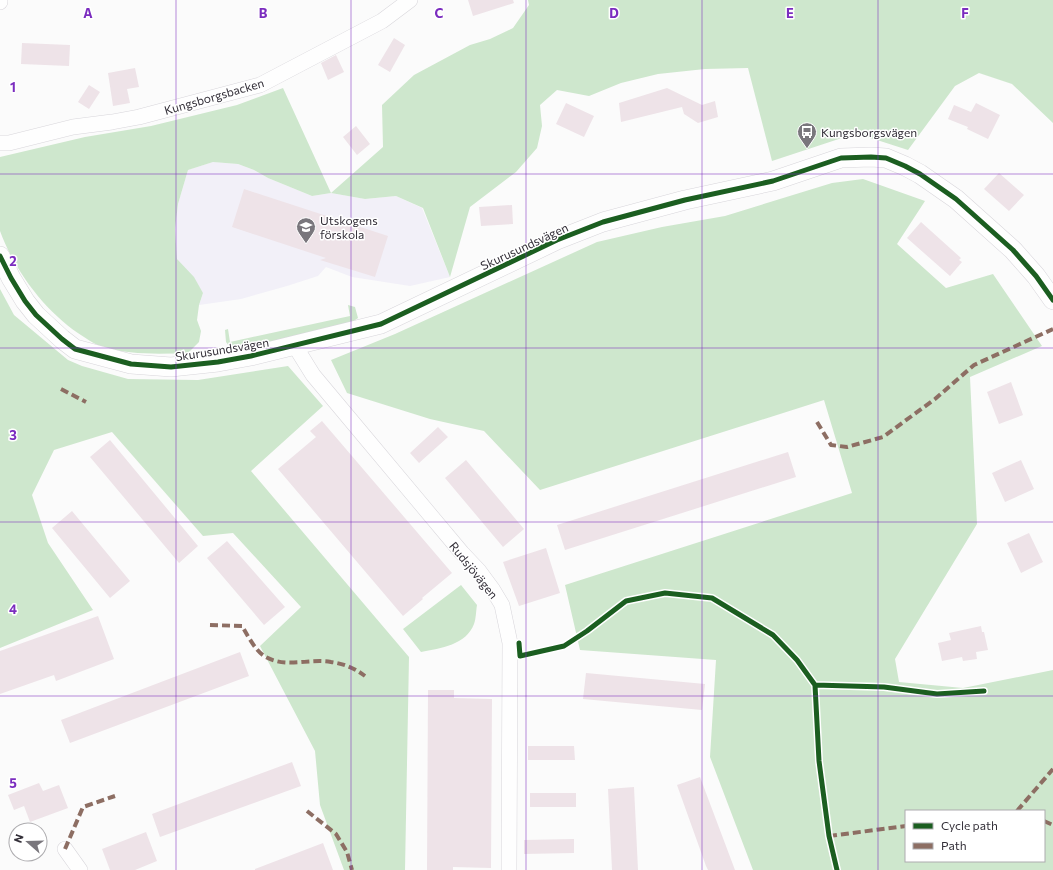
<svg xmlns="http://www.w3.org/2000/svg" width="1053" height="870" font-family="Commissioner,sans-serif">
<style>
.education{fill:#f2f0f8}
.green{fill:#cee7cd;fill-rule:evenodd}
.building{fill:#eee3e8}
.lines{fill:none;stroke-linecap:round;stroke-linejoin:round}
.minor-casing{stroke:#d8d6db;stroke-width:16}
.tertiary-casing{stroke:#d8d6db;stroke-width:20}
.minor{stroke:#fefefe;stroke-width:15}
.tertiary{stroke:#fefefe;stroke-width:19}
.quiet{stroke:#8d6e63;stroke-width:4;stroke-dasharray:8 4;stroke-linecap:butt}
.cycleway-casing{stroke:#fff;stroke-width:8}
.cycleway{stroke:#1b5e20;stroke-width:5}
.grid{fill:none;stroke:#7b2cbf;stroke-width:1;stroke-opacity:0.55}
.labels{text-anchor:middle;dominant-baseline:central;stroke-width:3;stroke-linejoin:round;paint-order:stroke}
.street-label{font-size:12px;fill:#332f38;stroke:#fff}
.poi-label{font-size:12px;fill:#332f38;stroke:#fff;text-anchor:start}
.grid-label{font-size:13px;text-anchor:middle;font-weight:bold;fill:#7b2cbf;stroke:#fff;stroke-width:3;stroke-linejoin:round;paint-order:stroke}
</style>
<rect width="100%" height="100%" fill="#fbfbfb"/>
<path class="education" d="M 213,162 L 238,164 L 254,170 L 268,178 L 312,196 L 331,193 L 365,199 L 396,196 L 422,208 L 450,277 L 410,286 L 352,277 L 326,267 L 318,276 L 287,286 L 241,299 L 199,305 L 203,293 L 177,259 L 175,229 L 178,204 L 188,170 Z"/>
<path class="green" d="M 528,0 L 1053,0 L 1053,123 L 1012,84 L 979,73 L 955,86 L 908,150 L 877,140 L 854,134 L 772,161 L 748,68 L 705,69 L 658,74 L 621,83 L 589,96 L 557,90 L 540,105 L 542,126 L 537,148 L 516,172 L 470,207 L 450,277 L 423,208 L 396,196 L 365,199 L 331,193 L 312,196 L 268,178 L 254,170 L 238,164 L 213,162 L 188,170 L 178,204 L 175,229 L 177,259 L 194,277 L 203,293 L 199,305 L 197,320 L 201,331 L 199,342 L 188,353 C 159,354 130,355 103,347 C 96,345 90,341 84,337 C 47,314 15,272 0,231 L 0,157 L 85,137 L 151,126 L 237,105 L 283,88 L 331,193 L 383,147 L 382,105 L 414,75 L 470,45 L 490,39 L 513,28 L 529,5 Z
M 863,179 L 925,201 L 897,244 L 946,288 L 993,274 L 1042,346 L 970,377 L 977,524 L 895,659 L 899,682 L 963,688 L 1053,670 L 1053,870 L 753,870 L 710,757 L 716,660 L 580,650 L 565,585 L 852,493 L 824,400 L 540,490 L 484,431 L 430,419 L 347,393 L 331,360 L 395,334 L 597,242 L 662,227 L 725,216 L 832,183 ZM 906,811 L 1044,811 L 1044,861 L 906,861 Z
M 0,289 L 14,315 L 68,360 L 82,366 L 128,379 L 198,380 L 288,366 L 323,406 L 251,471 L 409,657 L 405,870 L 344,870 L 320,805 L 315,751 L 260,646 L 301,607 L 233,533 L 203,536 L 112,432 L 54,450 L 32,495 L 48,543 L 93,610 L 0,648 Z
M 348,305 L 355,307 L 358,318 L 348,325 L 252,349 L 235,348 L 229,346 L 226,342 L 225,330 L 228,329 L 230,342 L 350,316 Z
M 461,585 L 477,605 C 476,611 476,619 474,624 C 466,645 441,648 421,652 L 403,629 Z"/>
<path class="building" d="M 468,0 L 513,0 L 514,3 L 473,16 Z
M 394,38 L 405,45 L 390,72 L 378,65 Z
M 22,43 L 70,45 L 69,66 L 21,64 Z
M 336,55 L 344,72 L 328,80 L 321,63 Z
M 135,68 L 139,87 L 127,89 L 130,103 L 113,106 L 108,73 Z
M 89,85 L 100,92 L 89,109 L 78,102 Z
M 667,88 L 702,105 L 715,101 L 718,117 L 698,123 L 684,114 L 682,107 L 621,122 L 619,103 Z
M 566,103 L 594,116 L 584,137 L 556,124 Z
M 976,103 L 1000,115 L 988,139 L 967,129 L 968,127 L 948,119 L 954,105 L 971,112 Z
M 356,126 L 370,144 L 357,155 L 343,137 Z
M 999,173 L 1024,195 L 1009,211 L 984,189 Z
M 244,189 L 388,236 L 375,277 L 320,260 L 326,258 L 232,227 Z
M 512,205 L 513,224 L 481,226 L 479,207 Z
M 921,222 L 961,258 L 959,260 L 962,262 L 950,276 L 907,238 Z
M 1011,382 L 1023,415 L 999,424 L 987,392 Z
M 322,421 L 452,573 L 422,598 L 423,599 L 403,616 L 278,469 L 316,437 L 310,431 Z
M 438,427 L 448,437 L 419,463 L 410,453 Z
M 110,440 L 198,546 L 179,563 L 90,457 Z
M 788,452 L 796,477 L 565,550 L 557,525 Z
M 466,460 L 524,529 L 503,547 L 445,478 Z
M 1021,460 L 1034,489 L 1005,502 L 992,473 Z
M 72,511 L 130,581 L 110,598 L 52,528 Z
M 1029,533 L 1043,562 L 1021,573 L 1007,543 Z
M 227,541 L 285,607 L 264,625 L 207,558 Z
M 546,548 L 560,593 L 519,606 L 503,562 Z
M 98,616 L 114,659 L 56,681 L 54,675 L 0,694 L 0,651 Z
M 981,626 L 982,632 L 984,632 L 988,650 L 976,652 L 977,659 L 963,661 L 962,657 L 942,661 L 938,643 L 951,640 L 949,633 Z
M 240,652 L 249,676 L 70,743 L 61,720 Z
M 586,673 L 705,684 L 702,710 L 583,699 Z
M 428,690 L 454,690 L 454,698 L 492,699 L 491,868 L 453,867 L 453,870 L 427,870 Z
M 528,746 L 574,746 L 575,760 L 528,760 Z
M 292,762 L 301,786 L 160,837 L 152,814 Z
M 700,777 L 706,793 L 735,870 L 708,870 L 706,866 L 677,785 Z
M 39,783 L 43,791 L 59,785 L 68,808 L 30,822 L 24,806 L 14,810 L 8,795 Z
M 634,787 L 638,870 L 612,870 L 608,789 Z
M 530,793 L 576,793 L 576,807 L 530,807 Z
M 146,832 L 157,861 L 135,870 L 110,870 L 102,849 Z
M 574,839 L 574,853 L 524,854 L 524,840 Z
M 323,843 L 333,870 L 255,870 L 255,869 Z"/>
<g class="lines">
<defs>
<path id="minor" d="M 0,2 L 0,0
M 0,143 L 9,143 L 73,127 L 112,122 L 139,117 L 260,85 L 382,21 L 410,0
M 295,346 L 313,375 L 462,553 L 479,571 L 493,590 L 502,605 L 510,643 L 509,870
M 65,849 L 80,870"/>
<path id="tertiary" d="M 0,256 L 11,278 L 25,301 L 36,315 L 62,339 L 75,349 L 131,364 L 171,367 L 218,362 L 251,356 L 381,324 L 557,240 L 603,222 L 685,200 L 773,181 L 841,158 L 871,157 L 886,158 L 905,166 L 920,174 L 956,199 L 1013,250 L 1036,276 L 1053,300"/>
</defs>
<use href="#minor" class="minor-casing"/>
<use href="#tertiary" class="tertiary-casing"/>
<use href="#minor" class="minor"/>
<use href="#tertiary" class="tertiary"/>
<path class="quiet" d="M 61,389 L 86,402
M 817,422 L 831,445 L 847,447 L 883,437 L 935,399 L 974,365 L 1053,329
M 210,625 L 242,626 C 248,636 255,650 264,656 C 285,669 309,658 331,662 C 345,664 354,668 365,676
M 307,811 L 336,834 L 347,852 L 352,870
M 1017,811 L 1053,769
M 1044,821 L 1053,825
M 829,836 L 906,826
M 65,849 L 83,807 L 115,796"/>
<defs>
<path id="cycleway" d="M 0,256 L 11,278 L 25,301 L 36,315 L 62,339 L 75,349 L 131,364 L 171,367 L 218,362 L 251,356 L 381,324 L 557,240 L 603,222 L 685,200 L 773,181 L 841,158 L 871,157 L 886,158 L 905,166 L 920,174 L 956,199 L 1013,250 L 1036,276 L 1053,300
M 519,643 L 520,656 L 564,646 L 587,631 L 626,601 L 665,593 L 712,598 L 773,635 L 797,660 L 815,685 L 884,687 L 937,694 L 984,691
M 815,685 L 819,761 L 829,836 L 837,870"/>
</defs>
<use href="#cycleway" class="cycleway-casing"/>
<use href="#cycleway" class="cycleway"/>
</g>
<path class="grid" d="M 176,0 L 176,870M 351,0 L 351,870M 526,0 L 526,870M 702,0 L 702,870M 878,0 L 878,870M 0,174 L 1053,174M 0,348 L 1053,348M 0,522 L 1053,522M 0,696 L 1053,696"/>
<defs>
<symbol id="bus-pin" viewBox="-11 -11 22 30"><path d="M0 17L-7.5 6A9.5 9.5 0 1 1 7.5 6Z" fill="#79767c" stroke="#fff"/><path d="M-5-6H5V4H4V6H2V4H-2V6H-4V4H-5ZM-3.5-4V0h7V-4ZM-3.5 1.2v1.5H-2V1.2ZM2 1.2v1.5H3.5V1.2Z" fill="#fff"/></symbol>
<symbol id="school-pin" viewBox="-11 -11 22 30"><path d="M0 17L-7.5 6A9.5 9.5 0 1 1 7.5 6Z" fill="#79767c" stroke="#fff"/><path d="M0-5L7-2L0 1L-7-2ZM-4 1L0 2.5L4 1V4Q0 6-4 4Z" fill="#fff"/></symbol>
</defs>
<g fill-rule="evenodd">
<use href="#bus-pin" x="796" y="121" width="22" height="30"/>
<use href="#school-pin" x="295" y="216" width="22" height="30"/>
</g>
<g class="labels">
<g class="street-label">
<text transform="translate(214 96) rotate(-16)">Kungsborgsbacken</text>
<text transform="translate(524 246) rotate(-25)">Skurusundsvägen</text>
<text transform="translate(222 349) rotate(-9)">Skurusundsvägen</text>
<text transform="translate(474 570) rotate(51)">Rudsjövägen</text>
</g>
<g class="poi-label">
<text x="821" y="132">Kungsborgsvägen</text>
<text x="320" y="220">Utskogens<tspan x="320" dy="14">förskola</tspan></text>
</g>
</g>
<g class="grid-label">
<text x="88" y="18">A</text>
<text x="263" y="18">B</text>
<text x="439" y="18">C</text>
<text x="614" y="18">D</text>
<text x="790" y="18">E</text>
<text x="965" y="18">F</text>
<text x="13" y="92">1</text>
<text x="13" y="266">2</text>
<text x="13" y="440">3</text>
<text x="13" y="614">4</text>
<text x="13" y="788">5</text>
</g>
<rect x="905" y="810" width="140" height="52" fill="#ffffff" stroke="#adacaf"/>
<rect x="913" y="823" width="20" height="6" fill="#1b5e20" stroke="#adacaf"/>
<text x="941" y="830" font-size="12" fill="#332f38">Cycle path</text>
<rect x="913" y="843" width="20" height="6" fill="#8d6e63" stroke="#adacaf"/>
<text x="941" y="850" font-size="12" fill="#332f38">Path</text>
<g transform="translate(28 842) rotate(290)"><circle r="19" fill="#ffffff" stroke="#adacaf"/>
<path d="M0-3L7 15L0 10L-7 15Z" fill="#79767c"/>
<text y="-6" font-size="11" font-weight="bold" text-anchor="middle" fill="#332f38">N</text>
</g>
</svg>
